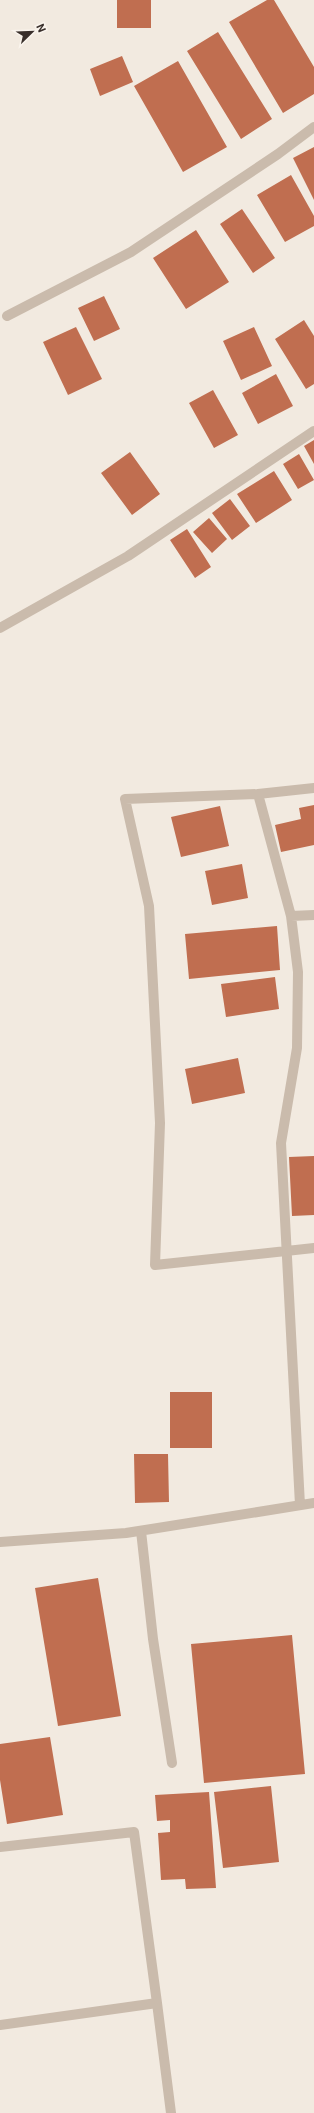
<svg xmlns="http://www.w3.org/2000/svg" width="314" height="2113" font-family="Roboto,sans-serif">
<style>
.building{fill:#c06e50}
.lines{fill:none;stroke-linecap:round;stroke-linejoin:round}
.minor{stroke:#cabbac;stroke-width:10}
</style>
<rect width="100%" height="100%" fill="#f2eae0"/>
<path class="building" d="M 117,0 L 151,0 L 151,28 L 117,28 Z
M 267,0 L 274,0 L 314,67 L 314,94 L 283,113 L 229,22 Z
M 218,32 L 272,119 L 241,139 L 187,51 Z
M 122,56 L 133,82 L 100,96 L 90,69 Z
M 178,61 L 227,147 L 183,172 L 134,86 Z
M 314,147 L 314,200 L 293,158 Z
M 291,175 L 314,216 L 314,226 L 285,242 L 257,195 Z
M 242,209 L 275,258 L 253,273 L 220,224 Z
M 196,230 L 229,282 L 186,309 L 153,258 Z
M 104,296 L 120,329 L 94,341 L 78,308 Z
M 304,320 L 314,336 L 314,384 L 306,389 L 275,339 Z
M 76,327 L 102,379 L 68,395 L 43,342 Z
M 254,327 L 272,366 L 241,380 L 223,341 Z
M 276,374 L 293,406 L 258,424 L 242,393 Z
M 213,390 L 238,435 L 214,448 L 189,403 Z
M 314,440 L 314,464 L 304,446 Z
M 130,452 L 160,494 L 132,515 L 101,473 Z
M 299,454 L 314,480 L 298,489 L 283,464 Z
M 274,471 L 292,500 L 256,523 L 237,494 Z
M 230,499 L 250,526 L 232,540 L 212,513 Z
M 209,518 L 227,539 L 212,553 L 193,532 Z
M 187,529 L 211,567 L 195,578 L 170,540 Z
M 314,805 L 314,845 L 281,852 L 275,825 L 301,819 L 299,808 Z
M 220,806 L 229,846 L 181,857 L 171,817 Z
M 242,864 L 248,898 L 212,905 L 205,871 Z
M 277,926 L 280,970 L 189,979 L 185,934 Z
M 275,977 L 279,1009 L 226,1017 L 221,984 Z
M 238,1058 L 245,1093 L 192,1104 L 185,1069 Z
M 314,1156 L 314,1215 L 292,1216 L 289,1157 Z
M 170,1392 L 212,1392 L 212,1448 L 170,1448 Z
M 134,1454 L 168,1454 L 169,1502 L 135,1503 Z
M 98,1578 L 121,1716 L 58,1726 L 35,1588 Z
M 292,1635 L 305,1774 L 204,1783 L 191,1644 Z
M 50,1737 L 63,1815 L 7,1824 L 0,1780 L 0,1744 Z
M 271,1786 L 279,1862 L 223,1868 L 214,1792 Z
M 209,1792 L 216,1888 L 186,1889 L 185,1879 L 161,1880 L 158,1833 L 170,1832 L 170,1820 L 157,1821 L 155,1795 Z"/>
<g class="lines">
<path class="minor" d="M 7,316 L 131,252 L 278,154 L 314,127
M 0,628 L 128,556 L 314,431
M 258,794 L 125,799 L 149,906 L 160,1123 L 155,1265 L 314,1248
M 291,916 L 258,794 L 314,788
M 300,1505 L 281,1143 L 297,1048 L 298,972 L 291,916 L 314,915
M 141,1531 L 153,1639 L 172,1763
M 0,1542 L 126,1533 L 314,1503
M 0,1847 L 134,1832 L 157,2003 L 0,2025
M 157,2003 L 171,2113"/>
</g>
<g transform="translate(32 32) rotate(67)" stroke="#faf4ed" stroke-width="3" paint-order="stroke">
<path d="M0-3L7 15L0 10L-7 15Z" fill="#392f2b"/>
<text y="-6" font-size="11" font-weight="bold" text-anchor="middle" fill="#392f2b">N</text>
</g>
</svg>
